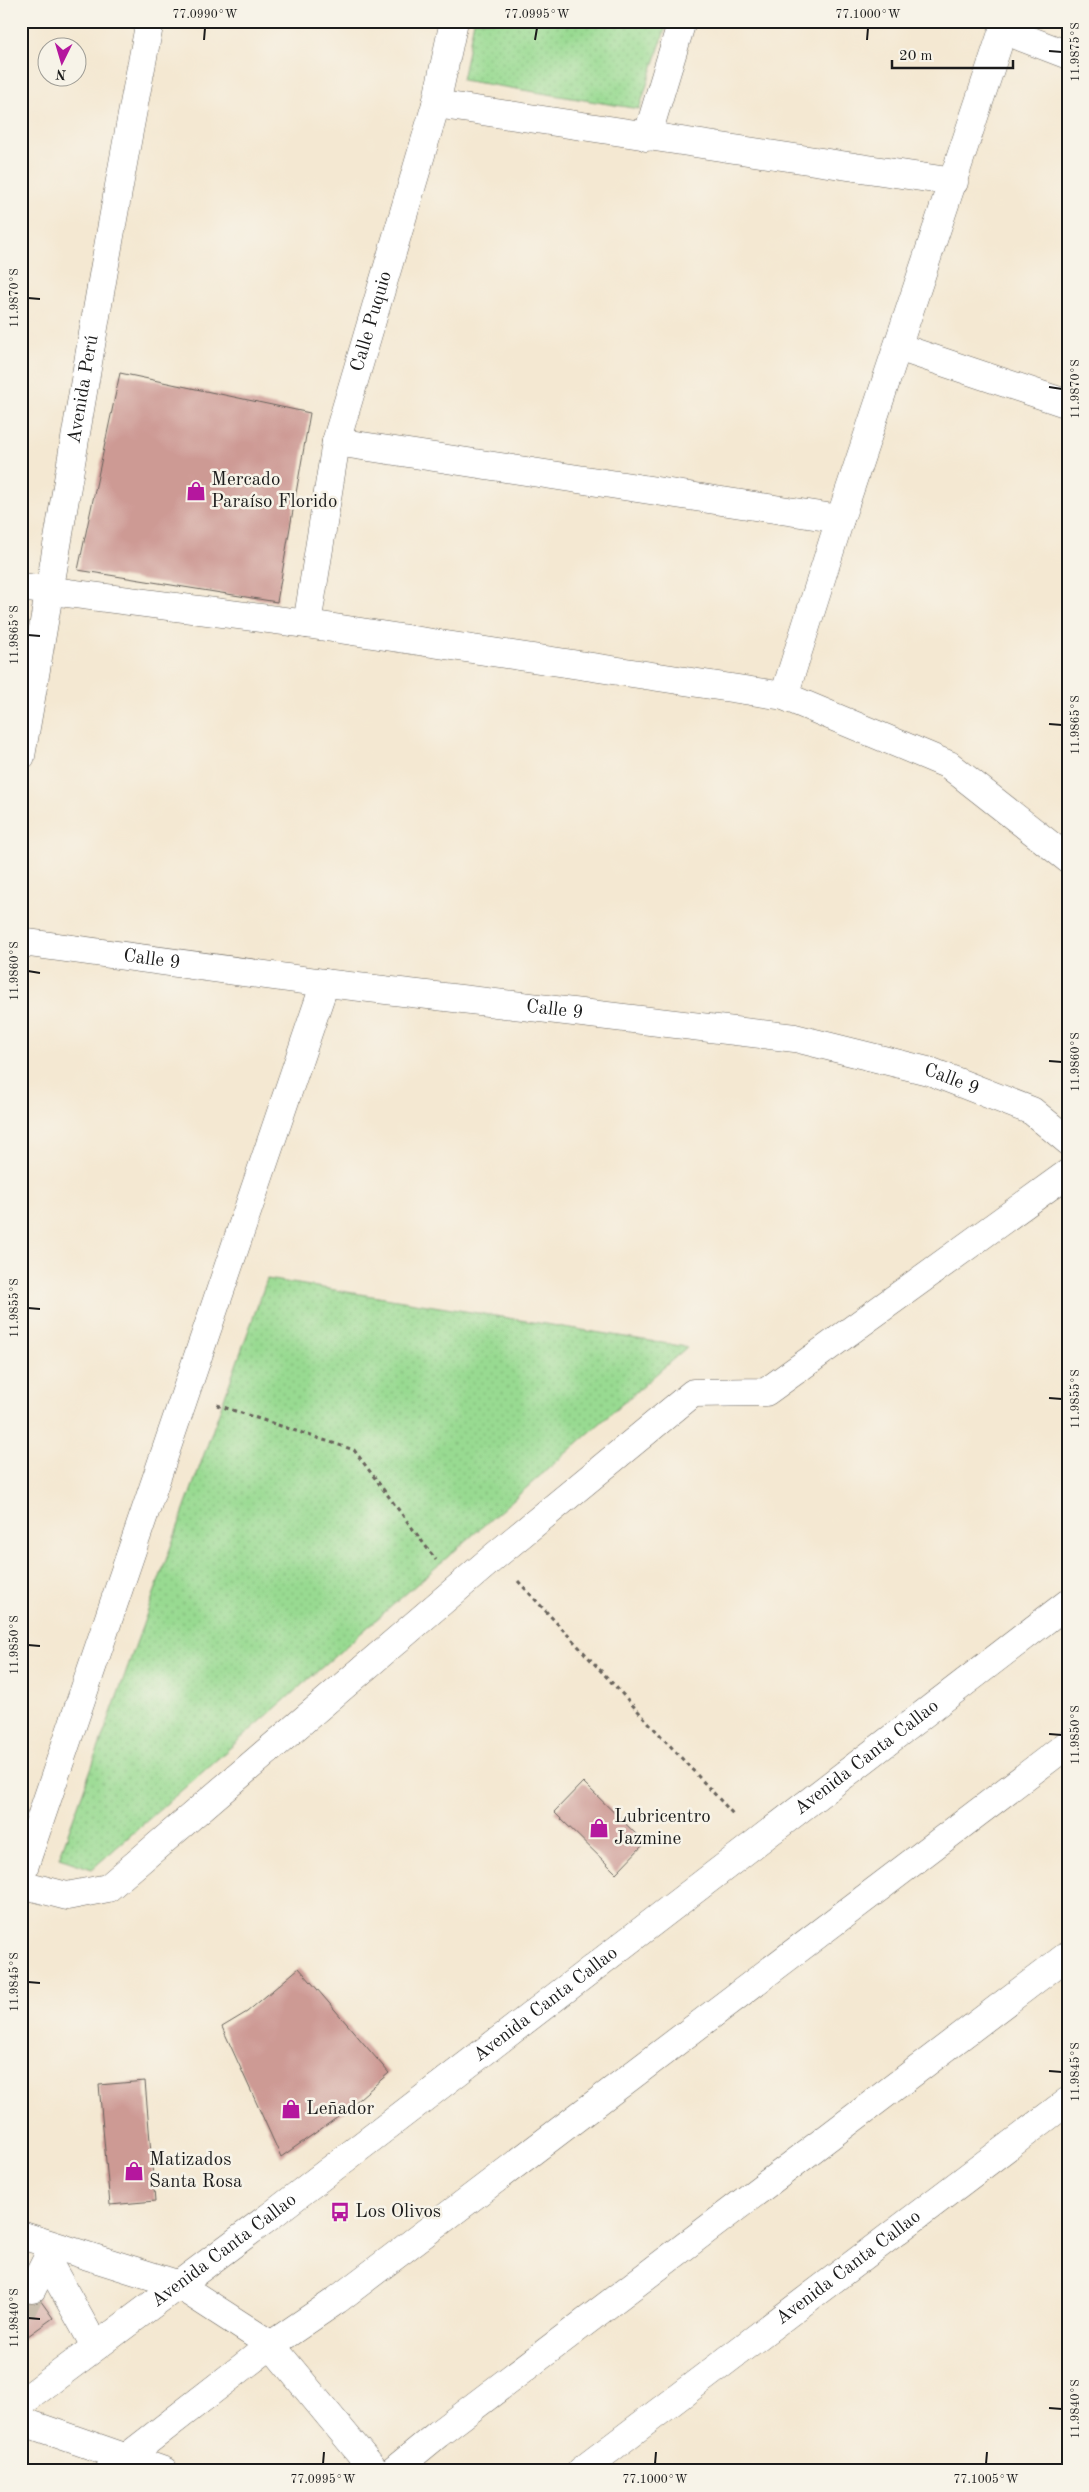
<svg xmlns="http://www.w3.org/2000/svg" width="1089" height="2492" font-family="'Old Standard TT',serif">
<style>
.park{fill:url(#park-dots);stroke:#5a7b56}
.building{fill:#cd9a94}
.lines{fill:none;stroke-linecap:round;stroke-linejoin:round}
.minor-tunnel{stroke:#c9bfae;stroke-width:28;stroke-dasharray:28 14;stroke-linecap:butt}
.minor-casing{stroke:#68635c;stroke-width:29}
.major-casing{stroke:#68635c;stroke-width:29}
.highway-casing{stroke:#68635c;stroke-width:29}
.path{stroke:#68635c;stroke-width:3;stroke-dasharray:4 4;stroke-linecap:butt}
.minor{stroke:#fff;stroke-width:28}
.major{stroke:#fff;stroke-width:28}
.highway{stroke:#fff;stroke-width:28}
.ticks{fill:none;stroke:#1c1c1c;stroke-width:2}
.labels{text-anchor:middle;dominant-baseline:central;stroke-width:5;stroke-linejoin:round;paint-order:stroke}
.street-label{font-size:19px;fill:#1c1c1c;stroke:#f7f3e8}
.poi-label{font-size:19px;fill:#1c1c1c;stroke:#f7f3e8;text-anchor:start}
.neatline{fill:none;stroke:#1c1c1c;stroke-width:2}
.ticks-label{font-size:12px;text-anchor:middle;fill:#1c1c1c}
</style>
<defs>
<pattern id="park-dots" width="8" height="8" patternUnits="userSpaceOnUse" patternTransform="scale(1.25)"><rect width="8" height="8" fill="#98da91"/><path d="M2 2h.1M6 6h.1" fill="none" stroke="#82ba7c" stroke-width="1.8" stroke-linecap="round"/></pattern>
</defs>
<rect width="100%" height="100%" fill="#f7f3e8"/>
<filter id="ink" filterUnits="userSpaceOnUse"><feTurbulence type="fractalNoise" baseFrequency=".02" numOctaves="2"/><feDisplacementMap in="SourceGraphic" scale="10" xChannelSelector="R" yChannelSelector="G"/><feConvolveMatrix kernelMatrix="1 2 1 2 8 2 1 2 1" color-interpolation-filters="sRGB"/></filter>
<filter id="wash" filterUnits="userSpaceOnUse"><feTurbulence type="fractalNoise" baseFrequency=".0096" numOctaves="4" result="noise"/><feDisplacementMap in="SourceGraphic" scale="20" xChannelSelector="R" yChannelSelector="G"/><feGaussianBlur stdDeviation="1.12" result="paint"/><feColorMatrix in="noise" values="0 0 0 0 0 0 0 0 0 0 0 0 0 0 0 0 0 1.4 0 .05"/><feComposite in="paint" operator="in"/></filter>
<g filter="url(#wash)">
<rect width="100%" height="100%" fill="#f4e8d2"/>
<path class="park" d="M 474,21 L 668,21 L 639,109 L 462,80 Z
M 267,1279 L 687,1347 L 92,1869 L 59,1858 Z"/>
<g id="blocks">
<path class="building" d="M 120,373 L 310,413 L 277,602 L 78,570 Z
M 583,1782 L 645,1843 L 616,1873 L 554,1812 Z
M 299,1968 L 389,2073 L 338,2117 L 281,2157 L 222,2027 L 247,2012 Z
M 145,2081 L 155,2201 L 110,2205 L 99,2085 Z
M 30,2286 L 53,2318 L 21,2341 L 21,2292 Z"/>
</g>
</g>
<g filter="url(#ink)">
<use href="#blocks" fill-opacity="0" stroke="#68635c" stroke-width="1"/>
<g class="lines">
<path class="minor-tunnel" d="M 21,2312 L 32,2289"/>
<defs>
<g id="minor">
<path d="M 1003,30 L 1068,55"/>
<path d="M 436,104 L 954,182"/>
<path d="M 647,137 L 682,21"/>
<path d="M 898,347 L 1068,404"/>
<path d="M 336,442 L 840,519"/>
<path d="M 21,587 L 307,624 L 784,696 L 949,765 L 1068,859"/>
<path id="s1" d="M 307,624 L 336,442 L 436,104 L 454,21"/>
<path d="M 784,696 L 840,519 L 1006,21"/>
<path id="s2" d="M 21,756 C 64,511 102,265 150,21"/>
<path id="s3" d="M 21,942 L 325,983 L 795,1038 L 932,1072 L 1032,1111 L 1068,1141"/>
<path d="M 21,1876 L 325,983"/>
<path d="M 21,1884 L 67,1896 L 108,1888 L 495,1556 L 693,1393 L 766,1392 L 1068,1173"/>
<path d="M 21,2235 L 177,2284 L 271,2345 L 375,2471"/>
<path d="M 47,2260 L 95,2346"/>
<path d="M 32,2289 L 53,2247"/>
<path d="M 21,2421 L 164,2471"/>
</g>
<g id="major">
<path id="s4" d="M 21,2403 L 273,2214 L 1068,1603"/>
<path id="s5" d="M 581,2471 L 1068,2101"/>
</g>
<path id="highway" d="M 109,2471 L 271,2345 L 337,2300 L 1068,1744
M 393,2471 L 438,2434 L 1068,1955"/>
</defs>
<use href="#minor" class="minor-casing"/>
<use href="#major" class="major-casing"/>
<use href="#highway" class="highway-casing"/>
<path class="path" d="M 217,1405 L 354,1450 L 436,1560
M 518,1581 L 734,1815"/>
<use href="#minor" class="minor"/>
<use href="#major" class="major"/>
<use href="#highway" class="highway"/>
</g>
</g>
<path class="ticks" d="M 204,40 L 205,28M 535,40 L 537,28M 867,40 L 868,28M 1049,51 L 1062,52M 28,298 L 40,299M 1049,387 L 1062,389M 28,635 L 40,636M 1049,724 L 1062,725M 28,971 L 40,973M 1049,1061 L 1062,1062M 28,1308 L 40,1309M 1049,1398 L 1062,1399M 28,1645 L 40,1646M 1049,1734 L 1062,1735M 28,1982 L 40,1983M 1049,2071 L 1062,2072M 28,2318 L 40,2319M 1049,2408 L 1062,2409M 323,2464 L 324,2452M 655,2464 L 656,2452M 986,2464 L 987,2452"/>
<defs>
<symbol id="shop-bare" viewBox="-9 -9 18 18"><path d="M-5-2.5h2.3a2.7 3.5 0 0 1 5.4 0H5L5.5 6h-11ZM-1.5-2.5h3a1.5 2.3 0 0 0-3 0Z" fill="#b5179e" stroke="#f7f3e8" stroke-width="2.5" paint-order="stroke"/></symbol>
<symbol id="bus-bare" viewBox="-9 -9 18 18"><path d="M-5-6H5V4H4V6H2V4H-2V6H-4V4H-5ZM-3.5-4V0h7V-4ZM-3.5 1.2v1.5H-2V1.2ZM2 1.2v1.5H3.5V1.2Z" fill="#b5179e" stroke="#f7f3e8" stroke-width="2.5" paint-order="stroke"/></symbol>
</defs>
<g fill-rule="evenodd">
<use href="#shop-bare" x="182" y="477" width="28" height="28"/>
<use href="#shop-bare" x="585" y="1814" width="28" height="28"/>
<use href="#shop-bare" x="277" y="2095" width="28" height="28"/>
<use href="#shop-bare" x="120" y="2157" width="28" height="28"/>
<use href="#bus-bare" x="326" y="2198" width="28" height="28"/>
</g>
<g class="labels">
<g class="street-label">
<text stroke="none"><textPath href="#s1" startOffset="310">Calle Puquio</textPath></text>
<text stroke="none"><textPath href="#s2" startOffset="372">Avenida Perú</textPath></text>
<text stroke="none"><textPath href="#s3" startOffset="132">Calle 9</textPath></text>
<text stroke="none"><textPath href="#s3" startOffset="538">Calle 9</textPath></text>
<text stroke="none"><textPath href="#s3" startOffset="942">Calle 9</textPath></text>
<text stroke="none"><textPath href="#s4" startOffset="1064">Avenida Canta Callao</textPath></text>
<text stroke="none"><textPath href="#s4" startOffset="659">Avenida Canta Callao</textPath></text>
<text stroke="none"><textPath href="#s4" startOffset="254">Avenida Canta Callao</textPath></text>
<text stroke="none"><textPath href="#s5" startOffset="336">Avenida Canta Callao</textPath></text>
</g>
<g class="poi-label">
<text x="211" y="480">Mercado<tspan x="211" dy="22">Paraíso Florido</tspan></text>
<text x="614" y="1817">Lubricentro<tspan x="614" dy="22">Jazmine</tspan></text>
<text x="306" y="2109">Leñador</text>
<text x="149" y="2160">Matizados<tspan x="149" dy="22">Santa Rosa</tspan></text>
<text x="355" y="2212">Los Olivos</text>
</g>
</g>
<rect width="1089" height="2492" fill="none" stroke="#f7f3e8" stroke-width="55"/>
<g transform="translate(62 62) rotate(185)"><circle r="24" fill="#f7f3e8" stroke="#9f9d96"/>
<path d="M0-4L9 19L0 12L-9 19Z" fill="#b5179e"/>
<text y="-8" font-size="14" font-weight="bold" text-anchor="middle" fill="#1c1c1c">N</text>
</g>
<path d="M892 60v8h121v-8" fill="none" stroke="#1c1c1c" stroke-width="2.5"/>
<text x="899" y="60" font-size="15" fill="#1c1c1c" stroke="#f7f3e8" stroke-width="4" paint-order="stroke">20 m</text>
<rect x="28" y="28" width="1034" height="2436" class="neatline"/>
<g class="ticks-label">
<text x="205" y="18">77.0990°W</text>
<text x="537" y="18">77.0995°W</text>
<text x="868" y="18">77.1000°W</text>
<text transform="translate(1075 52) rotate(-90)" y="4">11.9875°S</text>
<text transform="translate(14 298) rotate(-90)" y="4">11.9870°S</text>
<text transform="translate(1075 389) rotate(-90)" y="4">11.9870°S</text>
<text transform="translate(14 635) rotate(-90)" y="4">11.9865°S</text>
<text transform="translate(1075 725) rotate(-90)" y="4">11.9865°S</text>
<text transform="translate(14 971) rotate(-90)" y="4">11.9860°S</text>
<text transform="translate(1075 1062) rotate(-90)" y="4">11.9860°S</text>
<text transform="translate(14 1308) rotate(-90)" y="4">11.9855°S</text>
<text transform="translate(1075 1399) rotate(-90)" y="4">11.9855°S</text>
<text transform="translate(14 1645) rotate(-90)" y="4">11.9850°S</text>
<text transform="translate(1075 1735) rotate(-90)" y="4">11.9850°S</text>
<text transform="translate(14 1982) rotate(-90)" y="4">11.9845°S</text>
<text transform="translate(1075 2072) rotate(-90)" y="4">11.9845°S</text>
<text transform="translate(14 2318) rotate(-90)" y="4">11.9840°S</text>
<text transform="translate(1075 2409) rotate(-90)" y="4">11.9840°S</text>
<text x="323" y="2483">77.0995°W</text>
<text x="655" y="2483">77.1000°W</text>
<text x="986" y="2483">77.1005°W</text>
</g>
</svg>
